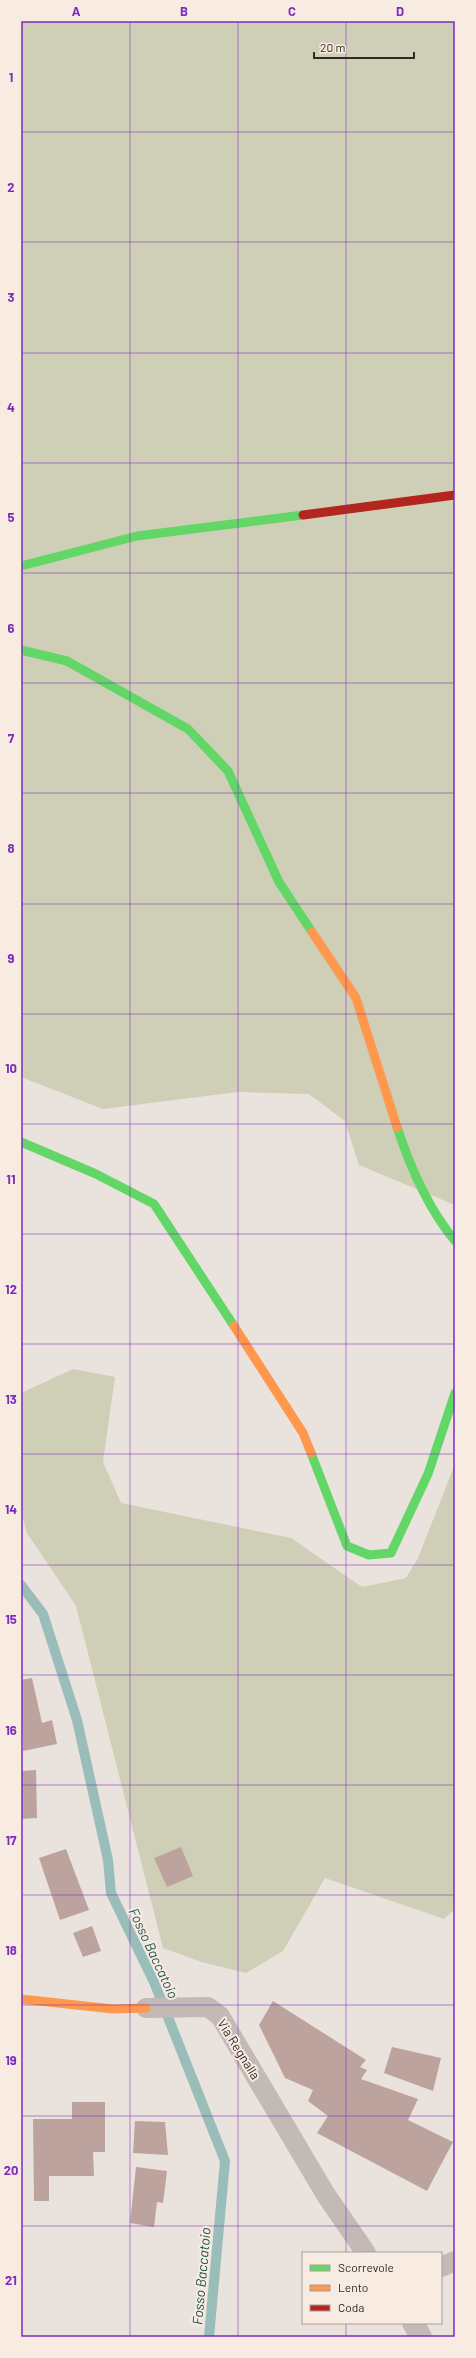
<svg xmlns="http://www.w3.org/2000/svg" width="476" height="2358" font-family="Barlow,sans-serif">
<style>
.green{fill:#cecfb6}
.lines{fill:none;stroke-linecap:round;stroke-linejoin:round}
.stream{stroke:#99bdb8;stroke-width:10}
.building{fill:#bda39e}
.lane{stroke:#c3bab6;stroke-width:20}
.street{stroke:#c3bab6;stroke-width:22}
.fast{stroke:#63d668;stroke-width:9}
.slow{stroke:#ff974d;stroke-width:9}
.jam{stroke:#b3261e;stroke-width:9}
.grid{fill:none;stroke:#7b2cbf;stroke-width:1;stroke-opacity:0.55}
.labels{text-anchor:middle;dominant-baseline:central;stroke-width:4;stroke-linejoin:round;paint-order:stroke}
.street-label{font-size:13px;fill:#332825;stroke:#f8ebe2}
.water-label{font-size:14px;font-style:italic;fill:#1b5450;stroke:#f8ebe2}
.neatline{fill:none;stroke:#7b2cbf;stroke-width:1.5}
.grid-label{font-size:13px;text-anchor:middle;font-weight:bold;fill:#7b2cbf}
</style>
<rect width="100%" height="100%" fill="#eae2dc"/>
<path class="green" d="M 21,21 L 455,21 L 455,1205 L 359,1165 L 345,1121 L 309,1094 L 238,1092 L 103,1109 L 21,1077 Z
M 73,1369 L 115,1377 L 103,1462 L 121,1503 L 291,1538 L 362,1587 L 406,1578 L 418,1558 L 455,1464 L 455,1909 L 444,1919 L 325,1878 L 283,1951 L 246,1973 L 202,1962 L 163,1948 L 76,1606 L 27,1533 L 21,1512 L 21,1393 Z"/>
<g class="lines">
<path class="stream" d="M 21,1585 L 43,1614 L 77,1720 L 108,1860 L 111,1893 L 154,1982 L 225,2161 L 209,2337"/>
</g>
<path class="building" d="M 32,1678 L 42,1723 L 52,1720 L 57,1744 L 23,1751 L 21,1680 Z
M 36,1770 L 37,1818 L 21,1819 L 21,1771 Z
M 181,1847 L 193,1876 L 167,1887 L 154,1858 Z
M 66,1849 L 89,1910 L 60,1920 L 39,1858 Z
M 92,1926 L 101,1951 L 83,1957 L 73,1933 Z
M 273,2001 L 366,2060 L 360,2067 L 367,2070 L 361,2079 L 418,2099 L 408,2120 L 453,2142 L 427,2191 L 317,2133 L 328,2116 L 308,2101 L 313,2090 L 285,2078 L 259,2025 Z
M 392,2047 L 441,2058 L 433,2091 L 384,2073 Z
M 72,2102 L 105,2102 L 105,2152 L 93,2152 L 94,2176 L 49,2176 L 49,2201 L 34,2201 L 33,2119 L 72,2119 Z
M 135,2121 L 165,2122 L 168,2155 L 133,2153 Z
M 136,2167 L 167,2171 L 163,2203 L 157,2202 L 154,2227 L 130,2223 Z"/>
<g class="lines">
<path class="lane" d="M 146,2008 L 208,2007 L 220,2016 L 326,2195 L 366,2253
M 441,2267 L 455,2261"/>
<path class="street" d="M 413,2323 L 421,2337"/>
<path class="fast" d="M 21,566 L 137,536 L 303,515
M 21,650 L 67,661 L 188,729 L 228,771 L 279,882 L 312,932
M 397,1127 C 410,1167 428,1208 455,1241
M 21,1142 L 96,1174 L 154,1204 L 234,1326
M 311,1453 L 347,1546 L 369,1555 L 391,1553 L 428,1474 L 455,1393"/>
<path class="slow" d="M 312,932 L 356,998 L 397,1127
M 234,1326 L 303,1433 L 311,1453
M 21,1999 L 113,2009 L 146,2008"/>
<path class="jam" d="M 303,515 L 455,495"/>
</g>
<path class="grid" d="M 130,21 L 130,2337M 238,21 L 238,2337M 346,21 L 346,2253M 21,132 L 455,132M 21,242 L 455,242M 21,353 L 455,353M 21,463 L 455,463M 21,573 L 455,573M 21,683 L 455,683M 21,793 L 455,793M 21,904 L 455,904M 21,1014 L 455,1014M 21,1124 L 455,1124M 21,1234 L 455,1234M 21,1344 L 455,1344M 21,1454 L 455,1454M 21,1565 L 455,1565M 21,1675 L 455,1675M 21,1785 L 455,1785M 21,1895 L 455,1895M 21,2005 L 455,2005M 21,2116 L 455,2116M 21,2226 L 455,2226M 346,2323 L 346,2337"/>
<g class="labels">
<g class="street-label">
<text transform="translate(239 2049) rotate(58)">Via Regnalla</text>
</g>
<g class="water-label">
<text transform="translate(154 1953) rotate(65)">Fosso Baccatoio</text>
<text transform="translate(201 2276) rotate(-85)">Fosso Baccatoio</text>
</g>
</g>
<rect width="476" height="2358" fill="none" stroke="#f8ebe2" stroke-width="44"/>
<rect x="302" y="2252" width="140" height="72" fill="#f8ebe2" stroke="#a99d96"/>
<rect x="310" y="2265" width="20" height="6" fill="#63d668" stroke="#a99d96"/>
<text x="338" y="2272" font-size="12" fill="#332825">Scorrevole</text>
<rect x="310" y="2285" width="20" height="6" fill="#ff974d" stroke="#a99d96"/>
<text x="338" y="2292" font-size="12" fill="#332825">Lento</text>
<rect x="310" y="2305" width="20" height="6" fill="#b3261e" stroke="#a99d96"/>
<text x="338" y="2312" font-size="12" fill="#332825">Coda</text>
<path d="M314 52v6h100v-6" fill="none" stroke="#332825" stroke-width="2"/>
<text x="320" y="52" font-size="12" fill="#332825" stroke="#f8ebe2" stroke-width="3" paint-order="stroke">20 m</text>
<rect x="22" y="22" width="432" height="2314" class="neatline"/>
<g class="grid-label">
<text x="76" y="16">A</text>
<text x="184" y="16">B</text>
<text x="292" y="16">C</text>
<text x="400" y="16">D</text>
<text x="11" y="82">1</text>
<text x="11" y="192">2</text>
<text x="11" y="302">3</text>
<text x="11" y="412">4</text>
<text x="11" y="522">5</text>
<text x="11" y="633">6</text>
<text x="11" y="743">7</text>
<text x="11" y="853">8</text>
<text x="11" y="963">9</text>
<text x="11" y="1073">10</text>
<text x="11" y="1184">11</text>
<text x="11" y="1294">12</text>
<text x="11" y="1404">13</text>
<text x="11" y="1514">14</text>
<text x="11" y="1624">15</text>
<text x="11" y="1735">16</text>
<text x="11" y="1845">17</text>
<text x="11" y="1955">18</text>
<text x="11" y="2065">19</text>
<text x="11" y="2175">20</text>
<text x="11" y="2285">21</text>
</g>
</svg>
